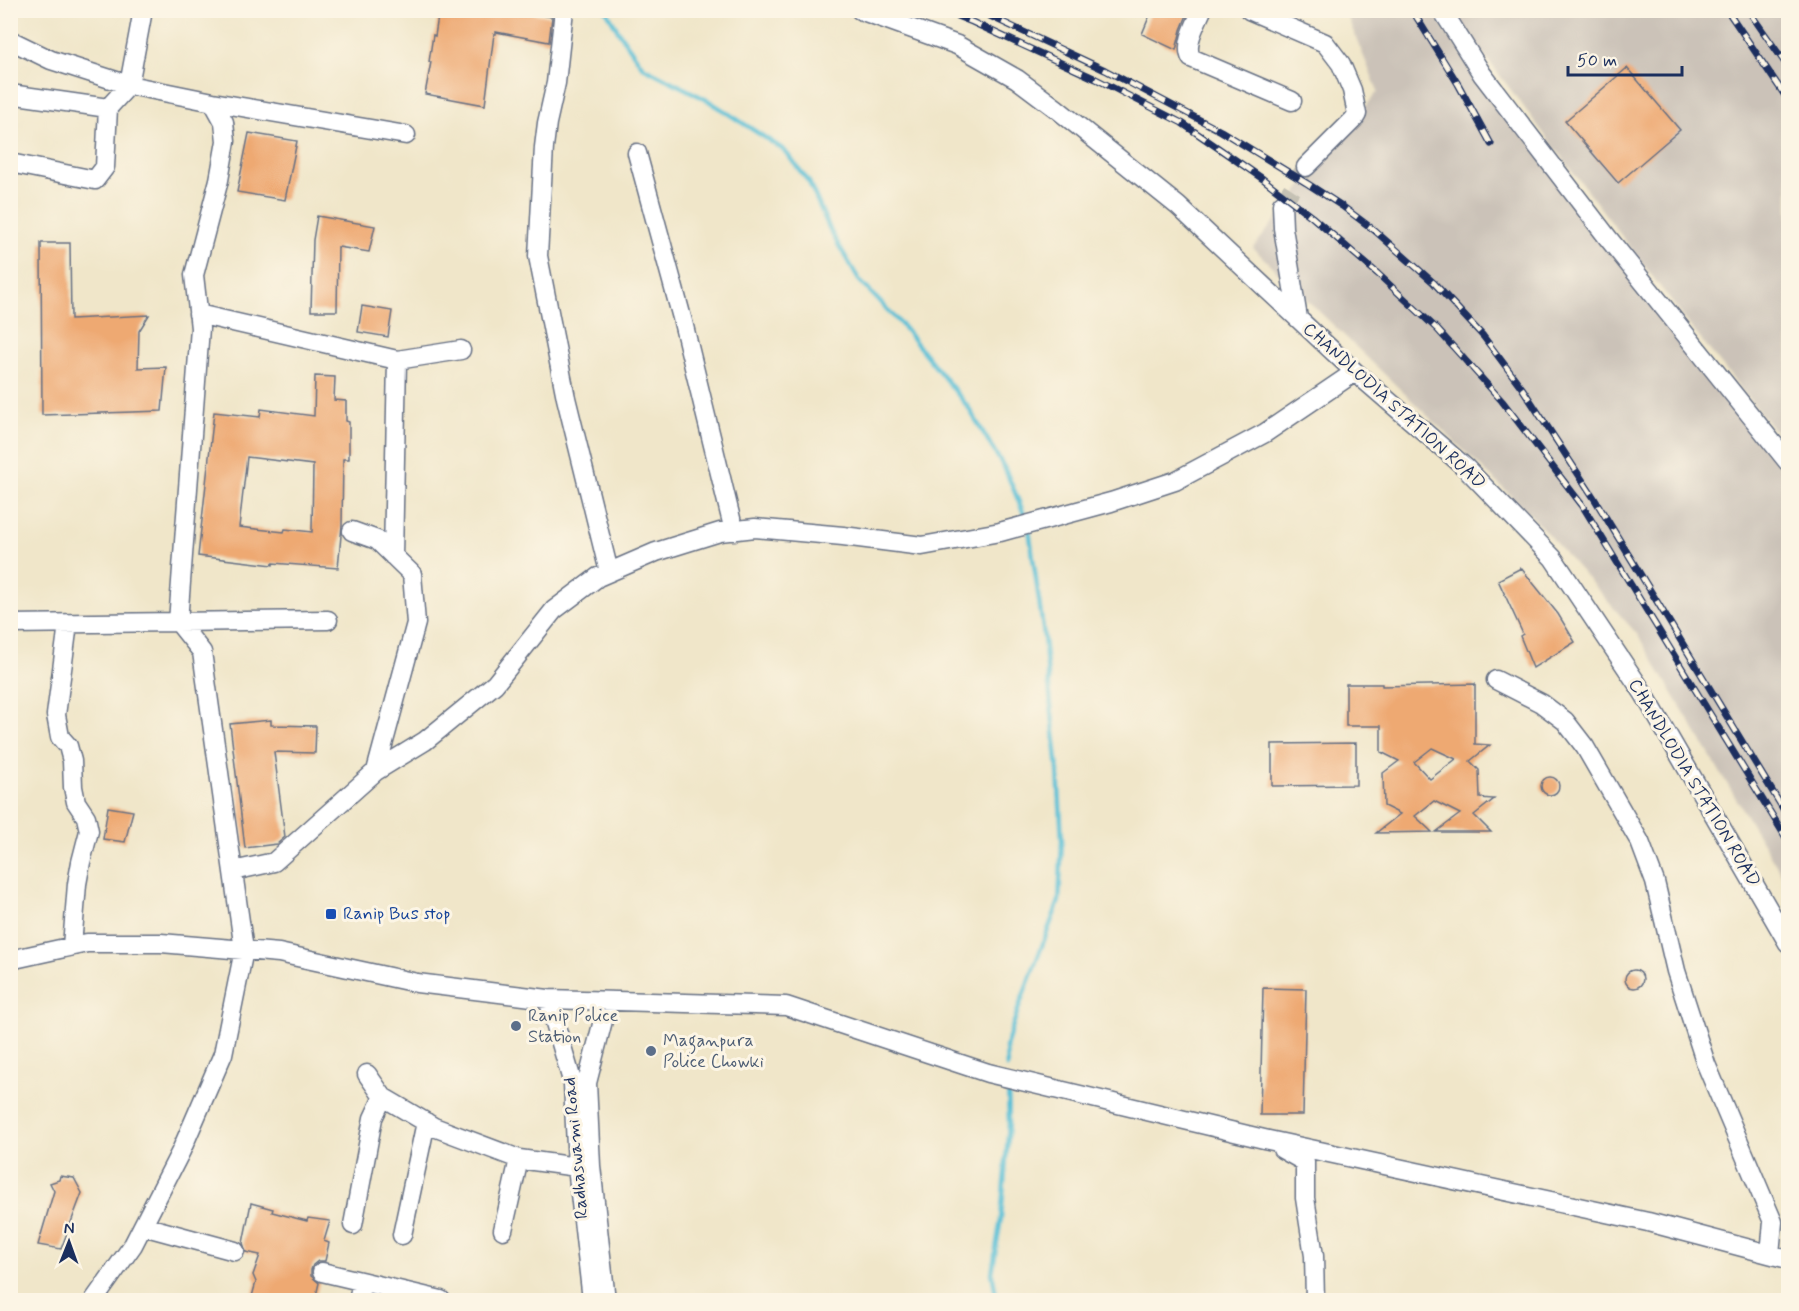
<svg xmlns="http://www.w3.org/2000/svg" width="1799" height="1311" font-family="Mynerve,sans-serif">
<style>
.industrial{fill:#cbc2b8}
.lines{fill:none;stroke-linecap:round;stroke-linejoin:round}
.stream{stroke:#58bfd6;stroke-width:4.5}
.building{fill:#eea972;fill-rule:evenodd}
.minor-tunnel{stroke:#c5c1b4;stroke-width:18;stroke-dasharray:18 9;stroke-linecap:butt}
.minor-casing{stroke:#666f83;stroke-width:21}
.minor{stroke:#fff;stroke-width:18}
.rail-casing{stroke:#1b2f5e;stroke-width:7}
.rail{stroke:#fcf5e5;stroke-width:4.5;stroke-dasharray:14;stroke-linecap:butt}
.transit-dot{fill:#1a4fb4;stroke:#fcf5e5;stroke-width:2}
.service-dot{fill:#5c6f8a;stroke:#fcf5e5;stroke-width:2}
.labels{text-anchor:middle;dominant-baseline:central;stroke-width:6;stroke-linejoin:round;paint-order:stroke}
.street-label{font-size:18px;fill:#1b2f5e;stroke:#fcf5e5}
.transit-label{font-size:18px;fill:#164399;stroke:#fcf5e5;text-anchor:start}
.service-label{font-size:18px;fill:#4e5e75;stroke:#fcf5e5;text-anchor:start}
</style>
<rect width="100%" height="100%" fill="#fcf5e5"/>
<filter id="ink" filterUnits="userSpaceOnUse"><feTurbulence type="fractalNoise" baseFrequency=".0167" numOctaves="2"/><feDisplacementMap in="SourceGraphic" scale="12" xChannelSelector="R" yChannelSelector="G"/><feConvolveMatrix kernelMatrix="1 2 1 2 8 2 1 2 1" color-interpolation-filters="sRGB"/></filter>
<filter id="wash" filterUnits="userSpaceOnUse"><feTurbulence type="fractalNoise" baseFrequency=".008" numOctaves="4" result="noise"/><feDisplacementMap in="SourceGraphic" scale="24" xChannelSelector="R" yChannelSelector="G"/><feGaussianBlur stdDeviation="1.35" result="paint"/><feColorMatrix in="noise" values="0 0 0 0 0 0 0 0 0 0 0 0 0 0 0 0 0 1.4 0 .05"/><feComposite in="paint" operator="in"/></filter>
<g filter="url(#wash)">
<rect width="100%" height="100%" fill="#f0e6c9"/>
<path class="industrial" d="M 1345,11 L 1788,11 L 1788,447 L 1690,326 L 1457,19 L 1444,30 L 1712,379 L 1788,473 L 1788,885 L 1637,634 L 1529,513 L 1253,248 L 1378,91 Z"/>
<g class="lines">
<path class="stream" d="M 606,10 L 620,34 L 643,67 L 709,101 L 784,150 L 809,182 L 831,232 L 859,280 L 900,323 L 968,407 L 1005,469 L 1027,521
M 1007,1067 L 1006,1046 L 1020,1004 L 1059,901 L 1062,840 L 1058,770 L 1043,629 L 1029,529
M 997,1300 L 992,1273 L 1001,1218 L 1009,1124 L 1008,1087"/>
</g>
<g id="blocks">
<path class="building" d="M 439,10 L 518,10 L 552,17 L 549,42 L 496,32 L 496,34 L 494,34 L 485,105 L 425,94 L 431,62 L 429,62 L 433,35 L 435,36 Z
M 1152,10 L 1189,10 L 1181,30 L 1176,50 L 1142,34 Z
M 1627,68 L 1680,130 L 1618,183 L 1565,121 Z
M 249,133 L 297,141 L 285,200 L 237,192 Z
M 317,216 L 375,226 L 369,252 L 338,247 L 337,311 L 311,311 L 313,240 Z
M 41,243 L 70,243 L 71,319 L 149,315 L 139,331 L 138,368 L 166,367 L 162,411 L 42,415 Z
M 362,306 L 392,311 L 388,337 L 358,332 Z
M 315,376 L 335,377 L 334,400 L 346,401 L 346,421 L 349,422 L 349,459 L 343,459 L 342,525 L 338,568 L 273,563 L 273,565 L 198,556 L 214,412 L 260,417 L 261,409 L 314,416 ZM 247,457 L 313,465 L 312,532 L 285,529 L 284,532 L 239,527 Z
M 1521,568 L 1558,614 L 1575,642 L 1533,668 L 1520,636 L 1523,634 L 1498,580 Z
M 1346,684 L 1382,684 L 1382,686 L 1475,684 L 1475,744 L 1490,745 L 1470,761 L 1479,770 L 1480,798 L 1494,799 L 1474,815 L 1491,832 L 1436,832 L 1460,814 L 1434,801 L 1415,816 L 1432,832 L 1376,833 L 1400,814 L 1384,806 L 1383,773 L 1399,761 L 1381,752 L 1381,726 L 1346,726 ZM 1432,748 L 1456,759 L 1430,779 L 1414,762 Z
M 271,720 L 271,725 L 316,726 L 315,753 L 274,752 L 285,837 L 277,844 L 245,848 L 230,724 Z
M 1356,743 L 1356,785 L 1272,786 L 1272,744 Z
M1541 786a9 9 0 1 1 18 0a9 9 0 1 1-18 0Z
M 108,807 L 133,811 L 125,842 L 103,839 Z
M1625 979a9 9 0 1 1 18 0a9 9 0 1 1-18 0Z
M 1263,988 L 1306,989 L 1303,1115 L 1260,1115 Z
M 60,1176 L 74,1178 L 82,1193 L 61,1249 L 38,1245 L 54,1191 L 50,1183 L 59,1180 Z
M 251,1203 L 273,1209 L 272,1212 L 307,1221 L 308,1218 L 330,1221 L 324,1241 L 329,1243 L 325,1261 L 318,1261 L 313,1265 L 311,1270 L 311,1276 L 319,1283 L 315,1300 L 251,1300 L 256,1282 L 253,1275 L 260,1255 L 246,1252 L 243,1243 Z"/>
</g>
</g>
<g filter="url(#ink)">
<use href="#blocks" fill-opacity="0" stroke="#666f83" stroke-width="1.5"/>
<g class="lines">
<path class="minor-tunnel" d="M 1282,204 L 1306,167"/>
<defs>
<path id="minor" d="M 564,10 L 556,83 L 547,123 L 544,147 L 538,256 L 566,398 L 609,572
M 860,10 L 957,45 L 1017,79 L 1057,109 L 1178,206 L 1355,372 L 1466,468 L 1553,558 L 1644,694 L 1788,943
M 1202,10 C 1196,24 1184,44 1191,58 L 1292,101
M 1249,10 L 1325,43 L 1341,64 L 1352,90 L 1357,114 L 1354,119 L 1306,167
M 1442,10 L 1482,74 L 1608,238 L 1788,462
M 10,40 L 51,60 L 129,85 L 213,102 L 224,122 L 226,141 L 219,180 L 194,275 L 200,328 L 178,622 L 328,620
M 129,85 L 143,10
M 10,94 L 108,108 L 129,85
M 213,102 L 406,135
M 637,153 L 682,318 L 734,531
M 10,163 L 95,180 L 105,167 L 108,108
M 1282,204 L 1283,228 L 1298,318
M 198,314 L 397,360 L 393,556
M 397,360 L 461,350
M 352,531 L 377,540 L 412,574 L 416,623 L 376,771
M 10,624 L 178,622 L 202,652 L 244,950 L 223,1054 L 181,1151 L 133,1245 L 94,1300
M 68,624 L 56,715 L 60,737 L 68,746 L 72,761 L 73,787 L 76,802 L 86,817 L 89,831 L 81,862 L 77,884 L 72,946
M 1496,680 L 1541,703 L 1565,721 L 1585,747 L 1640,842 L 1655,882 L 1676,971 L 1706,1064 L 1773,1222 L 1770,1254
M 233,871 L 274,862 L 376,771 L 425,741 L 495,684 L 554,610 L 598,577 L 656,552 L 720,532 L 755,528 L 843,536 L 922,546 L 1000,532 L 1111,502 L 1175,481 L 1265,433 L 1355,372
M 10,960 L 87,943 L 161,943 L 279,953 L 417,983 L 548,999 L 786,1006 L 988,1073 L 1264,1139 L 1648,1222 L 1788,1259
M 548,999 L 573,1084 L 577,1167 L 592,1300
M 367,1074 L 383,1097 L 434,1127 L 519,1159 L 577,1167
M 1282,1149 L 1305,1162 L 1305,1198 L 1314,1256 L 1315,1300
M 353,1225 L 373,1118 L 383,1097
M 143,1226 L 235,1251
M 503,1230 L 519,1159
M 402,1235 L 426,1122
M 322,1272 L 441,1300
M 358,1300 L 362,1282
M 606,1300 L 591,1166 L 587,1083 L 608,1001"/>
</defs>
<use href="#minor" class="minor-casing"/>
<use href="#minor" class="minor"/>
<defs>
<path id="rail" d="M 942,10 L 972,22 L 1096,79 L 1182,123 L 1263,179 L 1312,217 L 1378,274 L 1437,329 L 1502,401 L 1582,505 L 1788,841
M 977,10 L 1105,70 L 1221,131 L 1308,184 L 1342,206 L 1374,230 L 1434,283 L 1483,336 L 1522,388 L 1594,498 L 1788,817
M 1412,10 L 1458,84 L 1491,144
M 1727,10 L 1788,100
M 1748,10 L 1788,67"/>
</defs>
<use href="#rail" class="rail-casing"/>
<use href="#rail" class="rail"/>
</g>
</g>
<rect class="transit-dot" x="325" y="908" width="12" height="12" rx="3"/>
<g class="service-dot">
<circle cx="516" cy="1026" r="6"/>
<circle cx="651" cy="1051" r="6"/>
</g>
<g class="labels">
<g class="street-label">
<text transform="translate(1394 406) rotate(42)">CHANDLODIA STATION ROAD</text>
<text transform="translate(1694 783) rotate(59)">CHANDLODIA STATION ROAD</text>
<text transform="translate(576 1148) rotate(-95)">Radhaswami Road</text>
</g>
<g class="transit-label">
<text x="343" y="914">Ranip Bus stop</text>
</g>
<g class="service-label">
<text x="528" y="1016">Ranip Police<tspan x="528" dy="21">Station</tspan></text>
<text x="663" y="1041">Maganpura<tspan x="663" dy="21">Police Chowki</tspan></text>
</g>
</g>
<rect width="1799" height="1311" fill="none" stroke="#fcf5e5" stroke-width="36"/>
<g transform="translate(69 1242) rotate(1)" stroke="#fcf5e5" stroke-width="4.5" paint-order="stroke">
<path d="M0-4.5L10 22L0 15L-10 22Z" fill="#1b2f5e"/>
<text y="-9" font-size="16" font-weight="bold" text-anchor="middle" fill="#1b2f5e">N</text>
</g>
<path d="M1568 66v9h114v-9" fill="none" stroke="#1b2f5e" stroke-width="3"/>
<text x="1577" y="66" font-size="18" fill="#1b2f5e" stroke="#fcf5e5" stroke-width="4.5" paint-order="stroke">50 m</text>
</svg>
